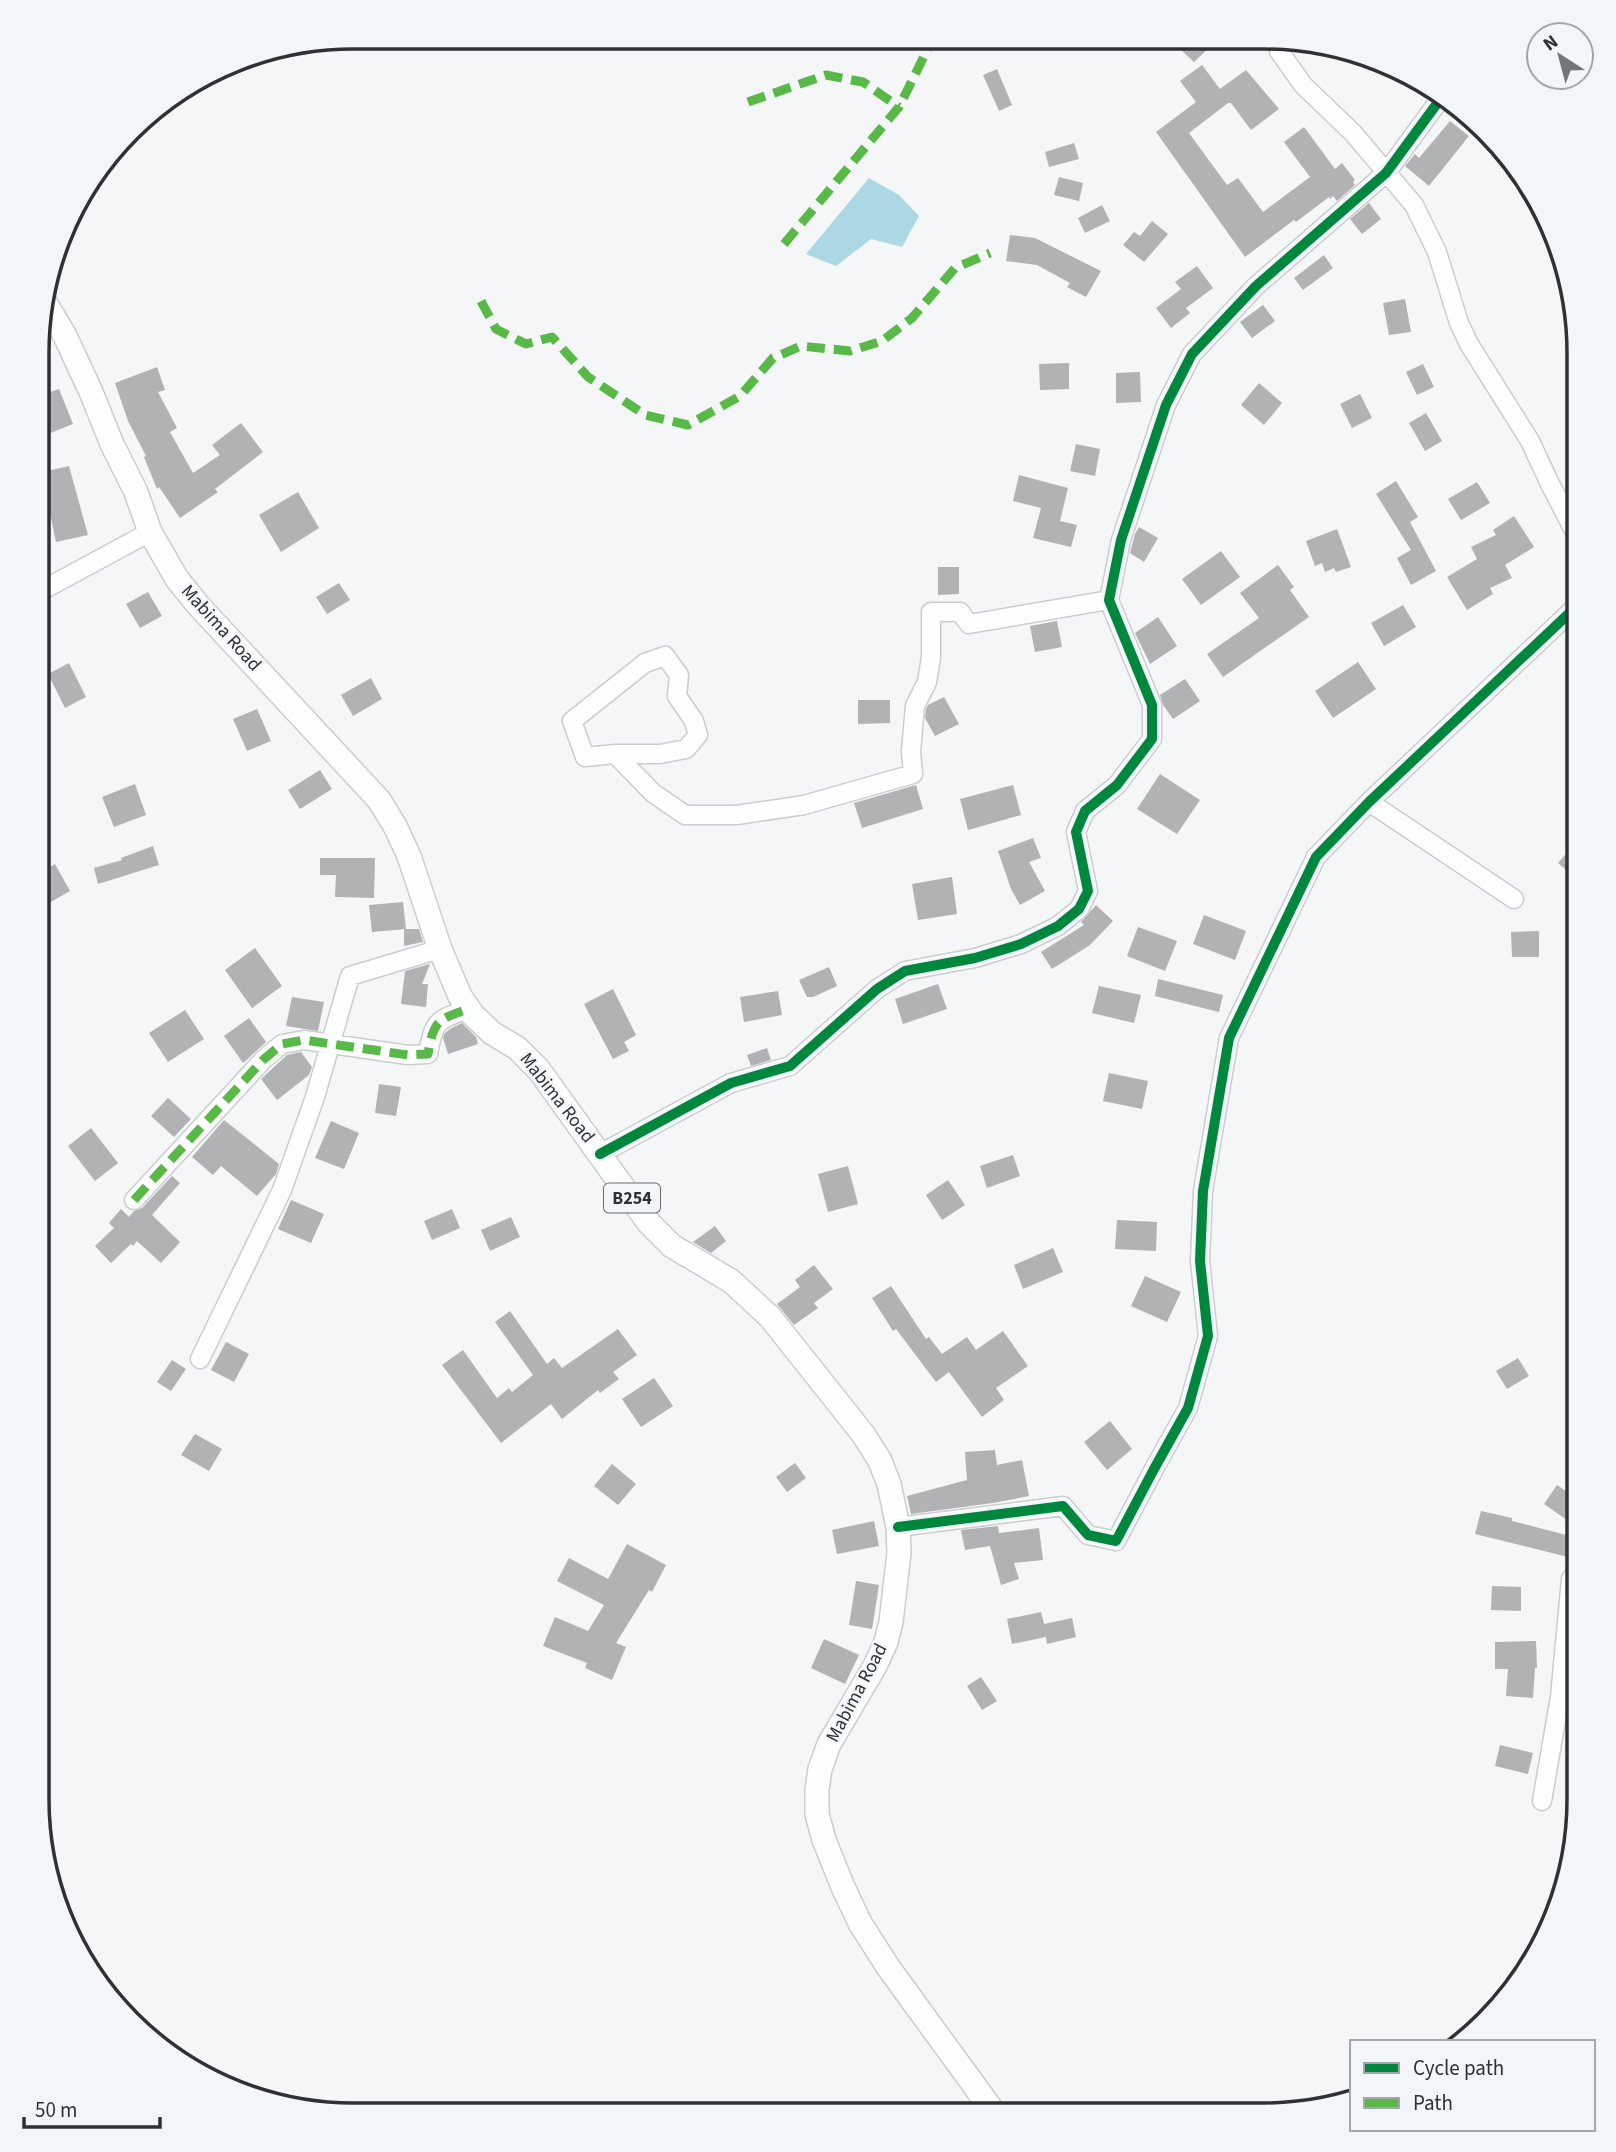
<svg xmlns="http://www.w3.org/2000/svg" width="1616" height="2152" font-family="'Source Sans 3',sans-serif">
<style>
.water{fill:#acd8e4}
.building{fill:#b0b2b3}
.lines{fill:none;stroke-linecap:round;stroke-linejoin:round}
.minor-casing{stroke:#cbcdce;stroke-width:21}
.major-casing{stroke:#cbcdce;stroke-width:26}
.minor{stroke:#fdfefe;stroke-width:18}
.major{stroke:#fdfefe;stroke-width:23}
.quiet{stroke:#58b947;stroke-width:9;stroke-dasharray:18 9;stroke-linecap:butt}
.cycleway-casing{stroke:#f2f6fa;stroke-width:15}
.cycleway{stroke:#00873e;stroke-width:10}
.labels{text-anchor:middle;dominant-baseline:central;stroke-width:5;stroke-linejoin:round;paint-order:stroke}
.shield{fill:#f2f6fa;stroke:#6a6c6e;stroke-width:2}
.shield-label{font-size:18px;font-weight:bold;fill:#2f3132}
.street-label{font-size:19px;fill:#2f3132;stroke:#f2f6fa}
.rim{fill:none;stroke:#2f3132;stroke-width:3.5}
</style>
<rect width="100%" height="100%" fill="#f4f6f8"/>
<path class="water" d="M 869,178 L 899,195 L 919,216 L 902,247 L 871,239 L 836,266 L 806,254 Z"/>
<path class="building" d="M 1190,39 L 1218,39 L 1194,62 L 1180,49 Z
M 1202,65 L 1220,89 L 1246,70 L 1279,109 L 1251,130 L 1231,103 L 1228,103 L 1189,133 L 1227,185 L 1238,178 L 1263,212 L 1310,177 L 1284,142 L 1304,127 L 1335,169 L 1342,163 L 1355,180 L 1353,182 L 1355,185 L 1337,201 L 1333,196 L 1330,199 L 1329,197 L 1296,222 L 1294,220 L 1245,257 L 1156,132 L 1196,102 L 1180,81 Z
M 997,69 L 1012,105 L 999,111 L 983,75 Z
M 1450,121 L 1469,136 L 1429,186 L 1405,166 L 1415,154 L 1419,158 Z
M 1074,143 L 1079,159 L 1049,167 L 1045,152 Z
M 1059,177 L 1083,183 L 1079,201 L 1054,195 Z
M 1369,203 L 1381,219 L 1362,234 L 1350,219 Z
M 1102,205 L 1110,221 L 1085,233 L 1078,218 Z
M 1152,221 L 1168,234 L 1144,262 L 1123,245 L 1134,232 L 1140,236 Z
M 1010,235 L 1035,238 L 1101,271 L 1086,297 L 1067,287 L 1070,283 L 1037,265 L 1006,261 Z
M 1324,255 L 1333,268 L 1303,290 L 1294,278 Z
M 1197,266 L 1213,288 L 1186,308 L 1190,313 L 1171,328 L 1156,308 L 1181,289 L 1175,282 Z
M 1405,299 L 1411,332 L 1389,335 L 1383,303 Z
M 1263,305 L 1275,321 L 1252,338 L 1240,322 Z
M 1069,363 L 1069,389 L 1040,390 L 1039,364 Z
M 1423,364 L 1434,387 L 1417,395 L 1406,372 Z
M 157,367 L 165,390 L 158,392 L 177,428 L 170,432 L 193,473 L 220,455 L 212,445 L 241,423 L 263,452 L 215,489 L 218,492 L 180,518 L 159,487 L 157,489 L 144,457 L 146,456 L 128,421 L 115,383 Z
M 1140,372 L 1141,402 L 1116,403 L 1116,373 Z
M 1259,383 L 1282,403 L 1264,425 L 1241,405 Z
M 59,389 L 73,424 L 43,436 L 39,427 L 39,396 Z
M 1360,394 L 1372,418 L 1352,428 L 1340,404 Z
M 1426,413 L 1442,441 L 1425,451 L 1409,423 Z
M 1076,444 L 1100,449 L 1095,476 L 1070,471 Z
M 69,466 L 88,535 L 56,542 L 48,504 L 39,506 L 39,473 Z
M 1019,475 L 1068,488 L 1060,521 L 1077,525 L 1071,547 L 1033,538 L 1041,508 L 1013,501 Z
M 1396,481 L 1418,517 L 1410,522 L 1436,571 L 1411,585 L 1397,558 L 1411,550 L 1376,494 Z
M 1477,482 L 1490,503 L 1461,520 L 1448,499 Z
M 298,492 L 319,528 L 281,552 L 259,515 Z
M 1514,516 L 1534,547 L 1505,565 L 1512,578 L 1490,588 L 1493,594 L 1467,610 L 1447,577 L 1477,559 L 1471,547 L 1496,535 L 1493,530 Z
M 1139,527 L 1158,538 L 1144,562 L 1130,553 L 1135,534 Z
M 1337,529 L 1351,567 L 1336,572 L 1334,568 L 1325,572 L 1322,563 L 1315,566 L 1306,541 Z
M 1221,551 L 1240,577 L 1201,605 L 1182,579 Z
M 1278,565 L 1294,587 L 1290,590 L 1309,617 L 1223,677 L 1207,654 L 1259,618 L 1240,593 Z
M 938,567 L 959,567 L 959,594 L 938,595 Z
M 339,583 L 350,600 L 327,614 L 316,597 Z
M 148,592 L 162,616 L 140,628 L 126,604 Z
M 1403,605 L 1416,627 L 1384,646 L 1371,623 Z
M 1158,617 L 1177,646 L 1150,664 L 1135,633 Z
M 1057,621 L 1062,647 L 1035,652 L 1030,626 Z
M 1358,662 L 1376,689 L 1333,718 L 1315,691 Z
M 69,663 L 86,697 L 65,708 L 48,674 Z
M 371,678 L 382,699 L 353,716 L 341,695 Z
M 1185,679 L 1200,701 L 1173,719 L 1163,705 L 1160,695 Z
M 944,697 L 959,724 L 935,736 L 925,718 L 926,709 L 928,705 Z
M 858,700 L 890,700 L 890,723 L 858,724 Z
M 257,709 L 271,741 L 247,751 L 233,719 Z
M 320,770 L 332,789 L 300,809 L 288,790 Z
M 1160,774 L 1200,800 L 1177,834 L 1137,809 Z
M 135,784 L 146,815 L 114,827 L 102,797 Z
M 916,785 L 923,809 L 862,828 L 854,803 Z
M 1013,785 L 1021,815 L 968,830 L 960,799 Z
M 1033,838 L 1041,858 L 1029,862 L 1045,891 L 1020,905 L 1011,889 L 998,851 Z
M 1579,839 L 1579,869 L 1573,876 L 1558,863 Z
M 153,846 L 159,865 L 98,884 L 94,868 L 122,860 L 121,858 Z
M 320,858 L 375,858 L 374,898 L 335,897 L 336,875 L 320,875 Z
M 55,864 L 70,891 L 49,903 L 38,883 L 38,873 Z
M 952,877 L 957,914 L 918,920 L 912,884 Z
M 403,902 L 406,929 L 372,932 L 369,905 Z
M 1096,905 L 1113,921 L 1090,945 L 1052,969 L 1041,952 L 1084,925 L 1081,922 Z
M 1204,915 L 1246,931 L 1235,960 L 1193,944 Z
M 1138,927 L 1177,941 L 1165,971 L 1127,956 Z
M 404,929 L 419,929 L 423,942 L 404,946 Z
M 1539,931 L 1539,957 L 1512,957 L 1511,932 Z
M 255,948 L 282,986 L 252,1008 L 225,970 Z
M 430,964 L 422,984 L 428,984 L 426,1007 L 401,1004 L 405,971 Z
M 829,967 L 837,986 L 813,997 L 807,997 L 799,980 Z
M 1158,979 L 1223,995 L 1219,1012 L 1155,996 Z
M 938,984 L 947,1009 L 903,1024 L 895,999 Z
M 1099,986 L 1141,995 L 1134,1023 L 1092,1013 Z
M 613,989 L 636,1035 L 624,1042 L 629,1051 L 613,1059 L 584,1004 Z
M 778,991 L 782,1015 L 744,1022 L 740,997 Z
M 292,997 L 324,1002 L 318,1031 L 286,1026 Z
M 185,1010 L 204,1039 L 168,1062 L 149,1033 Z
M 249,1018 L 266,1042 L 243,1063 L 224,1036 Z
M 462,1023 L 476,1037 L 478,1044 L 448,1054 L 443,1038 L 445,1033 L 450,1029 Z
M 767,1048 L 771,1060 L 751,1066 L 747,1055 Z
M 301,1052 L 312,1067 L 309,1075 L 277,1100 L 261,1079 L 287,1055 Z
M 1109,1073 L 1148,1081 L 1142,1109 L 1103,1101 Z
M 379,1084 L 401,1087 L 396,1116 L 375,1113 Z
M 168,1098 L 191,1119 L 174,1137 L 151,1116 Z
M 224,1120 L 279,1164 L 276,1174 L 257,1196 L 221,1166 L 213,1175 L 192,1157 Z
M 331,1121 L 359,1133 L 344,1169 L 315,1158 Z
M 91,1128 L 118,1163 L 95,1181 L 68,1146 Z
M 1013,1155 L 1020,1176 L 987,1188 L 980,1166 Z
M 848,1166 L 858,1204 L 828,1212 L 818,1174 Z
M 172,1176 L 180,1183 L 152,1215 L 180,1242 L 161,1263 L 137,1241 L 133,1246 L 131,1244 L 111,1263 L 95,1246 L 114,1228 L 109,1223 L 121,1209 L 129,1217 L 134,1211 L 142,1208 Z
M 948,1180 L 965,1205 L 942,1220 L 926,1195 Z
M 291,1200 L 324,1214 L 311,1243 L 278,1229 Z
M 452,1209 L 460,1228 L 432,1240 L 424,1221 Z
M 511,1217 L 520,1237 L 490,1251 L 481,1230 Z
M 1117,1220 L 1157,1222 L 1156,1251 L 1115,1249 Z
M 715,1226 L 726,1241 L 711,1253 L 693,1242 Z
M 1053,1248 L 1063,1272 L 1023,1289 L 1014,1265 Z
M 814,1265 L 833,1289 L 814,1303 L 818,1308 L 794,1325 L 777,1304 L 800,1287 L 795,1280 Z
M 1145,1276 L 1181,1292 L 1167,1322 L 1131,1306 Z
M 891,1286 L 926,1339 L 929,1337 L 942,1354 L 967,1337 L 976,1350 L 1003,1331 L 1028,1366 L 996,1388 L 1004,1400 L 982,1417 L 949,1372 L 936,1382 L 896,1329 L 893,1331 L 872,1298 Z
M 510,1311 L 547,1364 L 554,1358 L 562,1368 L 618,1329 L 637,1355 L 613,1372 L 619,1379 L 600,1393 L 598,1390 L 562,1419 L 551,1404 L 501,1443 L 442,1365 L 463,1350 L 497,1398 L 509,1388 L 512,1392 L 533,1375 L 495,1322 Z
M 226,1342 L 249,1354 L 234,1382 L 211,1370 Z
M 1518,1358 L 1529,1376 L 1507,1389 L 1496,1371 Z
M 172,1360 L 186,1369 L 171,1391 L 157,1382 Z
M 654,1378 L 673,1406 L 641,1427 L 622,1399 Z
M 1110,1421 L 1132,1449 L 1107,1470 L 1084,1442 Z
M 195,1434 L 222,1449 L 209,1471 L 181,1455 Z
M 995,1450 L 997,1465 L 1022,1460 L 1029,1496 L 993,1503 L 911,1514 L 907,1496 L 967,1480 L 965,1452 Z
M 795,1463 L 806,1478 L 787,1492 L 776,1477 Z
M 612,1464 L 636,1484 L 618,1505 L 594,1486 Z
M 1557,1485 L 1579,1500 L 1567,1520 L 1544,1504 Z
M 1481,1511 L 1512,1518 L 1512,1521 L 1574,1537 L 1568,1557 L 1475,1534 Z
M 874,1521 L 879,1546 L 837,1554 L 832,1530 Z
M 998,1526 L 999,1533 L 1039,1528 L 1043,1560 L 1014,1563 L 1019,1579 L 1001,1585 L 990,1546 L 965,1550 L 961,1530 Z
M 627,1544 L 666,1565 L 652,1592 L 649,1590 L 616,1643 L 626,1647 L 612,1680 L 585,1668 L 587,1663 L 543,1646 L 555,1617 L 588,1631 L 604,1605 L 557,1581 L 569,1558 L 608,1579 Z
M 856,1581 L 879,1585 L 872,1629 L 849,1625 Z
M 1492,1586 L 1521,1587 L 1521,1611 L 1491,1610 Z
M 1041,1612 L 1044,1624 L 1072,1618 L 1076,1637 L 1047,1644 L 1046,1637 L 1012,1644 L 1007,1619 Z
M 824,1639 L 859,1655 L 845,1684 L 811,1668 Z
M 1536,1641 L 1537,1668 L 1535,1668 L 1533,1698 L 1506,1696 L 1508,1669 L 1495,1669 L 1495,1642 Z
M 981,1677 L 997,1701 L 982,1710 L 967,1686 Z
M 1500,1745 L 1533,1753 L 1528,1774 L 1495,1766 Z"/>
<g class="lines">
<defs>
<path id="minor" d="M 1277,39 L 1279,51 L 1303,85 L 1353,133 L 1414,205 L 1437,252 L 1459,323 L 1469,344 L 1530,441 L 1550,484 L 1579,540
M 39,592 L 150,532
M 615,754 L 585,757 L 572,721 L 645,663 L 665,656 L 679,675 L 677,696 L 694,721 L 698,735 L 686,749 L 660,754 L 615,754 L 653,793 L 685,815 L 737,815 L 804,805 L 913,774 L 911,751 L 915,706 L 927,682 L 931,657 L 931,612 L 960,612 L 969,624 L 1109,600
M 1369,802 L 1514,899
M 600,1154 L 731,1083 L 790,1066 L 877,989 L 905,971 L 975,958 L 1021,944 L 1058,926 L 1079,909 L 1088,891 L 1076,832 L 1085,811 L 1117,785 L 1152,739 L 1152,705 L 1109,600 L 1121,540 L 1166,405 L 1192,354 L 1256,286 L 1386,173 L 1444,94
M 134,1200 L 264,1059 L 282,1044 L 304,1040 L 408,1055 L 428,1054 C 434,1020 437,1020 468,1009
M 200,1359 L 282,1190 L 315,1097 L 350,976 L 440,949
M 898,1527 L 1063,1506 L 1088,1535 L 1116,1541 L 1154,1469 L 1188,1408 L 1208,1336 L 1200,1261 L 1203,1191 L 1229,1038 L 1316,857 L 1369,802 L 1579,604
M 1542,1801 L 1560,1697 L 1571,1579 L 1579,1569"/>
<path id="major" d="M 43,299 L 65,336 L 91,392 L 112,444 L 136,492 L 150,532 L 177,579 L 198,605 L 379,800 L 395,826 L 409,856 L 440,949 L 460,996 L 473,1015 L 492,1033 L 517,1048 L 539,1070 L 648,1222 L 672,1246 L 731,1281 L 770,1317 L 863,1434 L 880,1461 L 889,1484 L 898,1527 L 899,1553 L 891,1622 L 886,1642 L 875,1666 L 829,1744 L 820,1769 L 817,1790 L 817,1814 L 824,1840 L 843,1887 L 860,1923 L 888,1967 L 995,2114"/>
</defs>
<use href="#minor" class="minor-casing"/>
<use href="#major" class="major-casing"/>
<use href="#minor" class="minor"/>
<use href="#major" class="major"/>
<path class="quiet" d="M 748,102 L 826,75 L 863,82 L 899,107
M 784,244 L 899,107 L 933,38
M 481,301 L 496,329 L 526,344 L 552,337 L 588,377 L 645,415 L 688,425 L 740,396 L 773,358 L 801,346 L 850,351 L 882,341 L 912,318 L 955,268 L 990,253
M 134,1200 L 264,1059 L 282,1044 L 304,1040 L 408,1055 L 428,1054 C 434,1020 437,1020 468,1009"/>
<defs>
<path id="cycleway" d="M 600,1154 L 731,1083 L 790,1066 L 877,989 L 905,971 L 975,958 L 1021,944 L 1058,926 L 1079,909 L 1088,891 L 1076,832 L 1085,811 L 1117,785 L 1152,739 L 1152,705 L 1109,600 L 1121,540 L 1166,405 L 1192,354 L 1256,286 L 1386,173 L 1444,94
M 898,1527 L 1063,1506 L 1088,1535 L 1116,1541 L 1154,1469 L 1188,1408 L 1208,1336 L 1200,1261 L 1203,1191 L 1229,1038 L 1316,857 L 1369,802 L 1579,604"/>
</defs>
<use href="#cycleway" class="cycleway-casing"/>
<use href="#cycleway" class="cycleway"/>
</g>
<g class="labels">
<rect class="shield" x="604" y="1183.5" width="56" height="29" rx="5"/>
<g class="shield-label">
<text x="632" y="1198">B254</text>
</g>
<g class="street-label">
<text transform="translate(221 628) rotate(48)">Mabima Road</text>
<text transform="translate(557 1098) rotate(52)">Mabima Road</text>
<text transform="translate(857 1693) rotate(-62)">Mabima Road</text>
</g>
</g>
<path d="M0 0H1616V2152H0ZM353 49H1263A304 304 0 0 1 1567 353V1799A304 304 0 0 1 1263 2103H353A304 304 0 0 1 49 1799V353A304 304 0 0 1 353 49Z" fill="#f2f6fa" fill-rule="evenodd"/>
<path class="rim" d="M353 49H1263A304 304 0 0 1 1567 353V1799A304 304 0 0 1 1263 2103H353A304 304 0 0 1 49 1799V353A304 304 0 0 1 353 49Z"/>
<rect x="1350" y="2040" width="245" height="91" fill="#f2f6fa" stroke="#a4a7aa" stroke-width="2"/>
<rect x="1364" y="2063" width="35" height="10" fill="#00873e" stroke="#a4a7aa" stroke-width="2"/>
<text x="1413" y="2075" font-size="21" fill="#2f3132">Cycle path</text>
<rect x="1364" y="2098" width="35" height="10" fill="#58b947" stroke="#a4a7aa" stroke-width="2"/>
<text x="1413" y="2110" font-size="21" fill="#2f3132">Path</text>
<g transform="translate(1560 56) rotate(324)"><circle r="33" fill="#f2f6fa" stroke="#a4a7aa" stroke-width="2"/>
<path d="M0-5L12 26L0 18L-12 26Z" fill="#747677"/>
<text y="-10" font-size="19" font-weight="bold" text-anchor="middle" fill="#2f3132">N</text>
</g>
<path d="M24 2117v10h136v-10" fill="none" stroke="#2f3132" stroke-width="3.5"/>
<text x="35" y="2117" font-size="21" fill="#2f3132" stroke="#f2f6fa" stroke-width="5" paint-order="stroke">50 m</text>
</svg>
